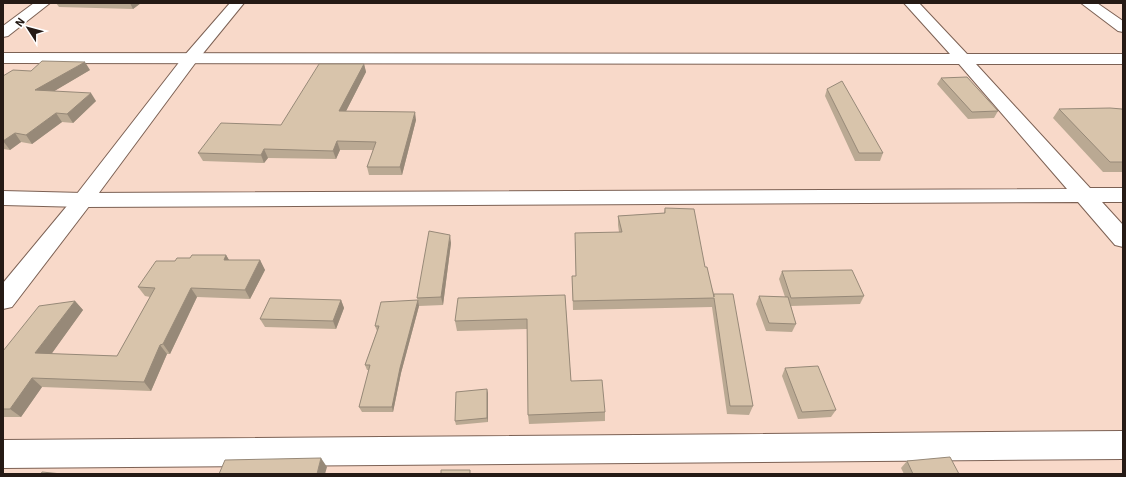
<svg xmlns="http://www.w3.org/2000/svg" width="1126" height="477" font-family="'IBM Plex Sans',sans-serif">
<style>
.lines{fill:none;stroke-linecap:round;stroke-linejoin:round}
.street-casing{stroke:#7c6154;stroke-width:2}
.secondary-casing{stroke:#7c6154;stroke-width:2}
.street{fill:#fff;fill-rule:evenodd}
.secondary{fill:#fff;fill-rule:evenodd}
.wall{fill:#baa993}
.shaded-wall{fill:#978978}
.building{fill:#d8c4ab;stroke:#978978}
</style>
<rect width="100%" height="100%" fill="#f8d9c9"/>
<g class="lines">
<defs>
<path id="street" d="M 34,3 L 50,3 L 8,36 L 3,37 L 3,26 Z
M 904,3 L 919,3 L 967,54 L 1123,54 L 1123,64 L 976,64 L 1090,188 L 1123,188 L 1123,202 L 1102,202 L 1123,225 L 1123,247 L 1115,245 L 1078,202 L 83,207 L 3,205 L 3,191 L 83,193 L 1067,189 L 959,64 L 3,63 L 3,53 L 950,54 Z
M 1081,3 L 1097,3 L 1123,21 L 1123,32 L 1118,31 Z
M 1123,431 L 1123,459 L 3,468 L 3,440 Z"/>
<path id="secondary" d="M 230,3 L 244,3 L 196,62 L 90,205 L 12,307 L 3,309 L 3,283 L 76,195 L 184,56 Z"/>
</defs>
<use href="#street" class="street-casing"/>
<use href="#secondary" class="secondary-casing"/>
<use href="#street" class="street"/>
<use href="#secondary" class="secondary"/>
</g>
<path class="wall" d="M 56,3 L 141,3 L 133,9 L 59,7 Z
M 364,64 L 366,72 L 346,111 L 416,120 L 402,175 L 369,175 L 367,167 L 373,150 L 340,150 L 336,159 L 268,158 L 264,163 L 203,161 L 198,153 L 281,125 Z
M 90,70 L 54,91 L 96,101 L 73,123 L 62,122 L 32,144 L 21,142 L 10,150 L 3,149 L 3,76 L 31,71 Z
M 941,78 L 998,111 L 994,118 L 968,119 L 937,84 Z
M 827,89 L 883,153 L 880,161 L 855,161 L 825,96 Z
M 1059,109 L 1123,111 L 1123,172 L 1103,172 L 1053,118 Z
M 665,208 L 705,267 L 714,294 L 753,406 L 749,415 L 727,414 L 712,307 L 573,310 L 572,276 L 576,276 L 575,242 L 619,232 L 618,225 L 618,216 L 664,213 Z
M 451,243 L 443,305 L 419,306 L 401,373 L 393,412 L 362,412 L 359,407 L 369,370 L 367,370 L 365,365 L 377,331 L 375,326 L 418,300 L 417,298 Z
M 226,255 L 229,260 L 260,260 L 265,270 L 250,299 L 197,297 L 170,354 L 167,354 L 151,391 L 42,387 L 21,417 L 3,417 L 3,351 L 75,301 L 83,310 L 51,354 L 117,356 L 150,297 L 145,296 L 138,287 L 175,261 L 190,258 Z
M 782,271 L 864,296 L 860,304 L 791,306 L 796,324 L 792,332 L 766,331 L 756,304 L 759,296 L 785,297 L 779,279 Z
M 565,295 L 571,381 L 605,412 L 605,421 L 529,424 L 528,415 L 527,329 L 457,331 L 455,321 Z
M 341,300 L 344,308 L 336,329 L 265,327 L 260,319 Z
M 785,368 L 836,410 L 831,417 L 798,419 L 782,376 Z
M 488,393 L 488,422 L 456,425 L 455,421 Z
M 907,461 L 959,474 L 904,474 L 901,468 Z"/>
<path class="shaded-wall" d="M 130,3 L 141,3 L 133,9 Z
M 85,62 L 90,70 L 41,99 L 35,90 Z
M 364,64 L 366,72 L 342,119 L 339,111 Z
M 91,93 L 96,101 L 73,123 L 67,114 Z
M 415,112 L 416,120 L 402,175 L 400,167 Z
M 56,113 L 62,122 L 32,144 L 26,135 Z
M 15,133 L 21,142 L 10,150 L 3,141 Z
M 337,141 L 340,150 L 336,159 L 333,151 Z
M 264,149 L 268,158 L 264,163 L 261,155 Z
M 450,235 L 451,243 L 443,305 L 441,297 Z
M 226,255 L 232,265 L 224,260 Z
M 260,260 L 265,270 L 250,299 L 245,290 Z
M 191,288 L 197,297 L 170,354 L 163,344 Z
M 341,300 L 344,308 L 336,329 L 333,321 Z
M 418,300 L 419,306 L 401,373 L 393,412 L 392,407 L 400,368 Z
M 75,301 L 83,310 L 45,363 L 35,353 Z
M 160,345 L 167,354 L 151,391 L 144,382 Z
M 32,378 L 42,387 L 21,417 L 10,409 Z
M 487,389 L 488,393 L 488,422 L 487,418 Z
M 321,458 L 327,467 L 325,474 L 317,474 Z"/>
<path class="building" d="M 42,61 L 85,62 L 35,90 L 91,93 L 67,114 L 56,113 L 26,135 L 15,133 L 3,141 L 3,76 L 13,70 L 31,71 Z
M 319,64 L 364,64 L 339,111 L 415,112 L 400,167 L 367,167 L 376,142 L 337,141 L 333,151 L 264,149 L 261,155 L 198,153 L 221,123 L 281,125 Z
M 967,77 L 998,111 L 972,112 L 941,78 Z
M 842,81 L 883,153 L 859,153 L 827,89 Z
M 1110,108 L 1122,109 L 1123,111 L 1123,162 L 1110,162 L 1059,109 Z
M 665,208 L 694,209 L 705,267 L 707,267 L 714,297 L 714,294 L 733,294 L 753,406 L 730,406 L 714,298 L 573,301 L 572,276 L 576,276 L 575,233 L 622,232 L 618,216 L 665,213 Z
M 429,231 L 450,235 L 441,297 L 417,298 Z
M 192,255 L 226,255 L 224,260 L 260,260 L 245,290 L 191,288 L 163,344 L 160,345 L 144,382 L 32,378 L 10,409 L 3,409 L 3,351 L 39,306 L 75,301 L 35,353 L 117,356 L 155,288 L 138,287 L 156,261 L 175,261 L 177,258 L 190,258 Z
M 852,270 L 864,296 L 791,298 L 782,271 Z
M 565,295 L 571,381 L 602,380 L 605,412 L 528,415 L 527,319 L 455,321 L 458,298 Z
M 759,296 L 788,297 L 796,324 L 769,323 Z
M 270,298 L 341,300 L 333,321 L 260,319 Z
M 418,300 L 400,368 L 392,407 L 359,407 L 370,365 L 365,365 L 379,326 L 375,326 L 381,302 Z
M 818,366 L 836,410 L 802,412 L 785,368 Z
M 487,389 L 487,418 L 455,421 L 456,392 Z
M 950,457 L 959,474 L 913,474 L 907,461 Z
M 321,458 L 317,474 L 219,474 L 225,460 Z
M 441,470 L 470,470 L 470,474 L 441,474 Z
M 42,472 L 62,474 L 41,474 Z"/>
<rect width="1126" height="477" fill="none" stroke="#251a15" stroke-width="8"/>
<g transform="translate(28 28) rotate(306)" stroke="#ffffff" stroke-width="3" paint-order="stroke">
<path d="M0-3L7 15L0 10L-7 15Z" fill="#251a15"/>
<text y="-6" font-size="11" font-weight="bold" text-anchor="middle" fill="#251a15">N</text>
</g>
</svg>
